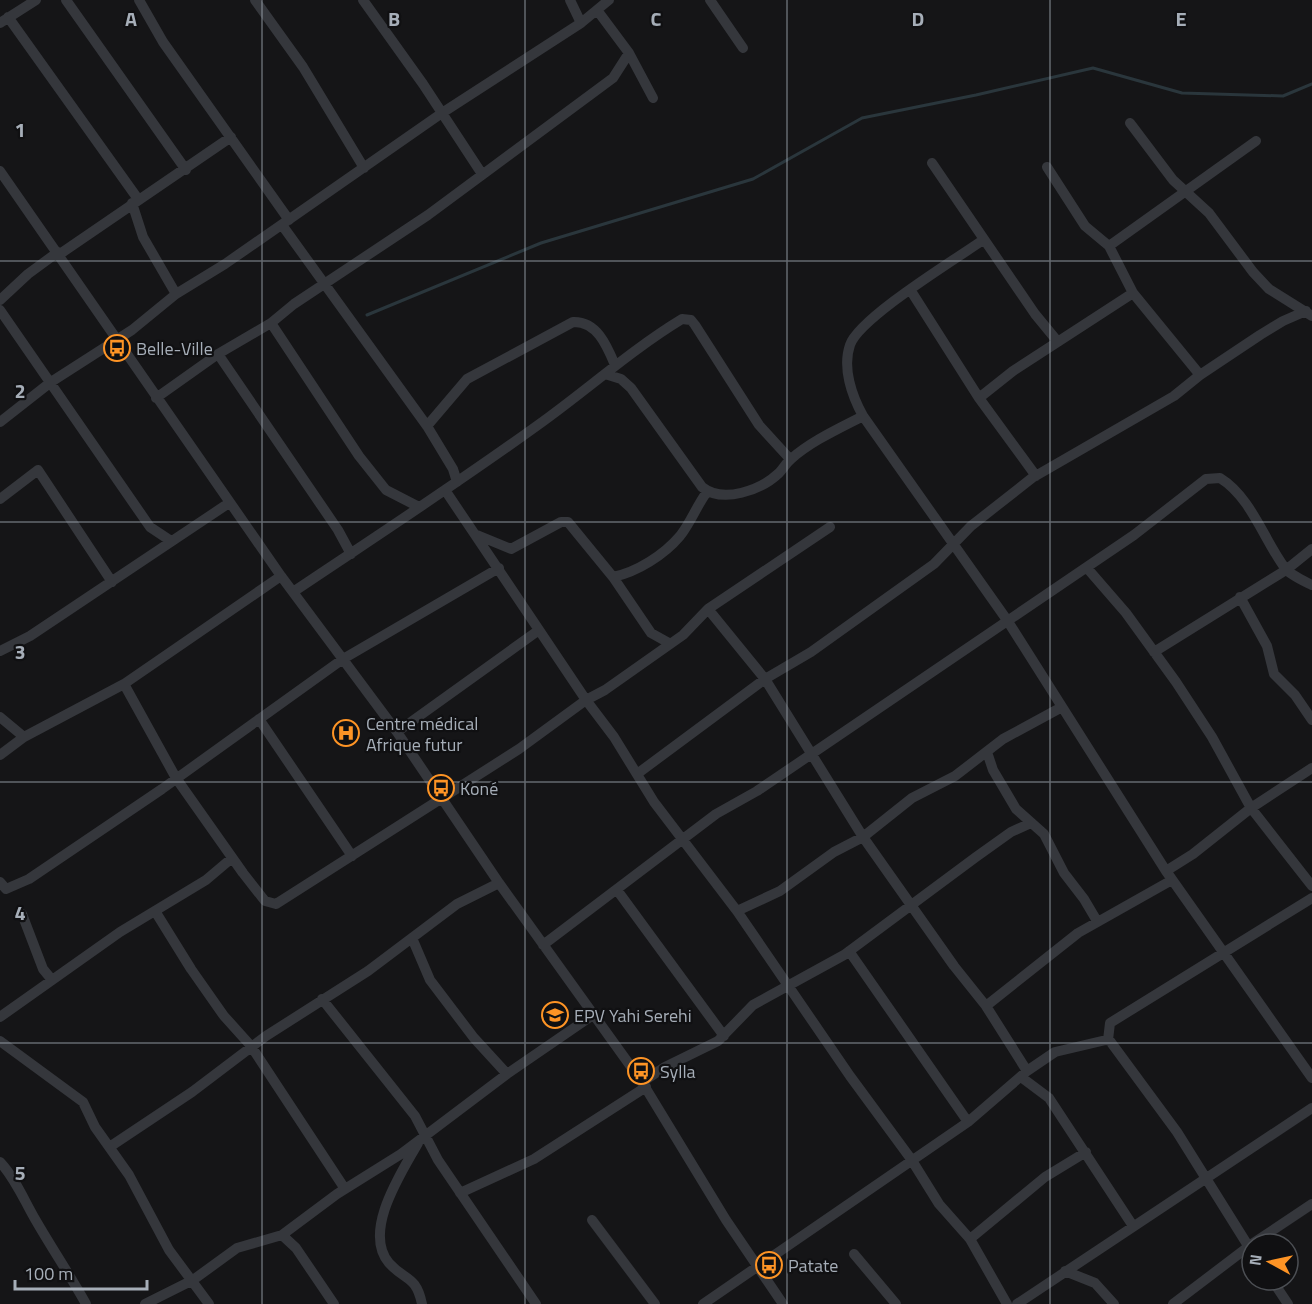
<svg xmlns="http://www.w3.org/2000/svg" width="1312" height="1304" font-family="'Titillium Web',sans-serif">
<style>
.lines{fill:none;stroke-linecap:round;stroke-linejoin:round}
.stream{stroke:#2a363c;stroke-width:3}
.minor{stroke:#35373c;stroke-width:10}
.grid{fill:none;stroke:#a6aeb8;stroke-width:1.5;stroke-opacity:0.55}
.labels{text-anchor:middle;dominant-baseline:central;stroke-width:4.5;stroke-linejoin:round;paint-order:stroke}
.poi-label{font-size:18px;fill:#a6aeb8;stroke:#101012;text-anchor:start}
.grid-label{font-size:20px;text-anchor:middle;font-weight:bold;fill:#a6aeb8;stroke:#101012;stroke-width:4.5;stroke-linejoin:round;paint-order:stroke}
</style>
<rect width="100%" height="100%" fill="#151517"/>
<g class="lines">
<path class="stream" d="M 367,315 L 541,243 L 753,179 L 862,118 L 976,95 L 1093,68 L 1182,93 L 1283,96 L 1312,84"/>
<path class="minor" d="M 66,0 L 186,170
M 139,0 L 163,42 L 289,220
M 255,0 L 303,67 L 364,168
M 363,0 L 423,84 L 482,174
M 570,0 L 581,23
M 710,0 L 743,48
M 597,10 L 629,53 L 653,98
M 8,17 L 138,199
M 0,23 L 36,0
M 1130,123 L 1173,180 L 1209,213 L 1253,272 L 1269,289 L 1312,316
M 932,163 L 1035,314 L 1058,342
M 1047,167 L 1085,226 L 1109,246 L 1133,293 L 1200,375
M 0,171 L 281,576 L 397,732 L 499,883 L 642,1082 L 726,1220 L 783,1304
M 132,203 L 143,237 L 176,294
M 282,225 L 427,426 L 453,469 L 457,482
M 983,240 C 956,259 859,318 850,345 C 842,368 852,396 863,416 L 1007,620 L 1166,871 L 1312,1078
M 1109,246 L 1256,141
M 60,254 L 231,137
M 911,291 L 979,398 L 1036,476
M 0,300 L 28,274 L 58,252
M 0,310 L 150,527 L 171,541
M 271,323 L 359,456 L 386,490 L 419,507
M 218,354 L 338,530 L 351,554
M 605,374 L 621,379 L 631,388 L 702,487 C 723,504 761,490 779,473 C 783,469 786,463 791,459 C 811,441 840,428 863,416
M 156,398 L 218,354 L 271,323 L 294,304 L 428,215 L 613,78 L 629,53
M 979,398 L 1013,371 L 1133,293
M 0,422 L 51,382 L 132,330 L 176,294 L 225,264 L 442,113 L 581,23 L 609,0
M 427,426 L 467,379 L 573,322 C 597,321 607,346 615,365
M 445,490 L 586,700 L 614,737 L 654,802 L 737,911 L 850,1076 L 911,1159 L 939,1204 L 970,1239 L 1007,1304
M 0,499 L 38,470 L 112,582
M 477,535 L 511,549 L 561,522 L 568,522 L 613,577 L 651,633 L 669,643
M 1087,568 L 1126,613 L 1176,682 L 1212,737 L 1251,808 L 1312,886
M 613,577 C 637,572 664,555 680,536 C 691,522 697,505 707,492
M 293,592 C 375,537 458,483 538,425 C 587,390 631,350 682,319 L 691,320 L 695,325 L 759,425 L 790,459
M 1240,597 L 1267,646 L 1274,674 L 1295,695 L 1312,720
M 708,609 L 830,527
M 0,651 L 30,636 L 229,503
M 1154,652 L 1286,570 L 1312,549
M 124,684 L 176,778 L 243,873 L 265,901 L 276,904 L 519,749 L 586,700 L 605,690 L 683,635 L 708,609 L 765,679 L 863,837 L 954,966 L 986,1006 L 1027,1071
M 0,717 L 24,737
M 259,719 L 352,856
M 397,732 L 539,630
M 987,752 L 993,770 L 1016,809 L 1044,834 L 1064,873 L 1084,899 L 1097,921
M 0,755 L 24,737 L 124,684 L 281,576
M 637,774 L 765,679 L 811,652 L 934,564 L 971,526 L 1032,478 L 1174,396 L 1200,375 L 1260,335 L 1283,321 L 1306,311
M 1166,871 L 1193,854 L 1251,808 L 1312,768
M 0,882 L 6,889 L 29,879 L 162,789 L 343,659 L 499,568
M 617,890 L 724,1036
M 155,911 L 191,969 L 224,1016 L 251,1046 L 345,1189
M 737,911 L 780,891 L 834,852 L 863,837 L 912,798 L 955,776 L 1003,739 L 1062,707
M 22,914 L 43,969 L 52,980
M 412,938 L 430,980 L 474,1038 L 507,1074
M 543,945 L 716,814 L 757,791 L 1134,535 L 1206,479 L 1220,478 C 1251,497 1264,540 1285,568 C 1290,575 1304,581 1312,585
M 849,951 L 968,1122
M 322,999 L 415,1116 L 438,1160 L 536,1304
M 986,1006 L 1078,933 L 1172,880
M 0,1017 L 120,932 L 206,880 L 232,858
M 1108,1040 L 1110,1023 L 1312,898
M 0,1041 L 83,1102 L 95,1127 L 129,1175 L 169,1250 L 209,1304
M 1021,1077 L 1049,1098 L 1133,1226
M 642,1082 L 665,1067 L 718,1041 L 753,1005 L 844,955 L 976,857 L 1011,832 L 1031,823
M 418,1143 C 402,1172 362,1231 389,1263 C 405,1281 416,1275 422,1304
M 111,1146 L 192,1092 L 266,1036 L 368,971 L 457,904 L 499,883
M 0,1162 C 15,1178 24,1200 35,1219 C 51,1247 70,1275 86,1304
M 460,1193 L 534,1159 L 646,1087
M 592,1220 L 655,1304
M 282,1235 L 296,1248 L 334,1304
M 970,1239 L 1045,1177 L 1086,1152
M 1252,1244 L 1312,1204
M 854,1254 L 896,1304
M 1065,1271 L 1095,1283 L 1114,1304
M 1272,1280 L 1288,1304
M 145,1304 L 193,1280 L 237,1248 L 282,1235 L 337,1194 L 401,1154 L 507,1074 L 593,1015
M 703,1304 L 968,1122 L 1027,1071 L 1055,1052 L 1106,1040 L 1110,1041 L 1177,1132 L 1252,1252
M 1017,1304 L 1312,1108
M 1173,1304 L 1252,1244"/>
</g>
<path class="grid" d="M 262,0 L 262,1304M 525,0 L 525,1304M 787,0 L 787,1304M 1050,0 L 1050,1304M 0,261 L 1312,261M 0,522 L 1312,522M 0,782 L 1312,782M 0,1043 L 1312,1043"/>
<defs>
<symbol id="bus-ring" viewBox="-11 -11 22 22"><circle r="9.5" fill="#101012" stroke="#fe9425" stroke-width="1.5"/><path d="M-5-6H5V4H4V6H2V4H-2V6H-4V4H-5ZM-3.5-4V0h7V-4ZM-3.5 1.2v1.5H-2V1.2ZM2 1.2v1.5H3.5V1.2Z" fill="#fe9425"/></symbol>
<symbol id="hospital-ring" viewBox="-11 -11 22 22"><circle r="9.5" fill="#101012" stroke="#fe9425" stroke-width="1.5"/><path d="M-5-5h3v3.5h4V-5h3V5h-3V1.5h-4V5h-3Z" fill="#fe9425"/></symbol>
<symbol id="school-ring" viewBox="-11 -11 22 22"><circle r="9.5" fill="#101012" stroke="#fe9425" stroke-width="1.5"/><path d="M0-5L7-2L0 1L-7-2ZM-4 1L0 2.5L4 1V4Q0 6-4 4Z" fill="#fe9425"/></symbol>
</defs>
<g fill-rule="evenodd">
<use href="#bus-ring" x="102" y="333" width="30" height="30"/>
<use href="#hospital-ring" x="331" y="718" width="30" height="30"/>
<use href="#bus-ring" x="426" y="773" width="30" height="30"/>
<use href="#school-ring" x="540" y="1000" width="30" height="30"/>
<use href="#bus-ring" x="626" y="1056" width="30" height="30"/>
<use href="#bus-ring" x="754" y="1250" width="30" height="30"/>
</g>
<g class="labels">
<g class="poi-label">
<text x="136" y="348">Belle-Ville</text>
<text x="366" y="723">Centre médical<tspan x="366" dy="21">Afrique futur</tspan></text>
<text x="460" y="788">Koné</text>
<text x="574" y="1015">EPV Yahi Serehi</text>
<text x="660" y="1071">Sylla</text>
<text x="788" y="1265">Patate</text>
</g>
</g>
<g class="grid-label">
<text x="131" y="26">A</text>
<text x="394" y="26">B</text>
<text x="656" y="26">C</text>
<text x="918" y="26">D</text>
<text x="1181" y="26">E</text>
<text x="20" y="137">1</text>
<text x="20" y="398">2</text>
<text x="20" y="659">3</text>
<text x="20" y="920">4</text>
<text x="20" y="1180">5</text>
</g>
<g transform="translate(1270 1262) rotate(278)"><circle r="28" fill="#101012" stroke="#4c4f54" stroke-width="1.5"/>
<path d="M0-4.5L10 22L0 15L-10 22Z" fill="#fe9425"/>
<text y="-9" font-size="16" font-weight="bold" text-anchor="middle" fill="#a6aeb8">N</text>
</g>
<path d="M15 1280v9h132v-9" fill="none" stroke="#a6aeb8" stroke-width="3"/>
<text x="24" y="1280" font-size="18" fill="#a6aeb8" stroke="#101012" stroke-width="4.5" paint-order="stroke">100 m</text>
</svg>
